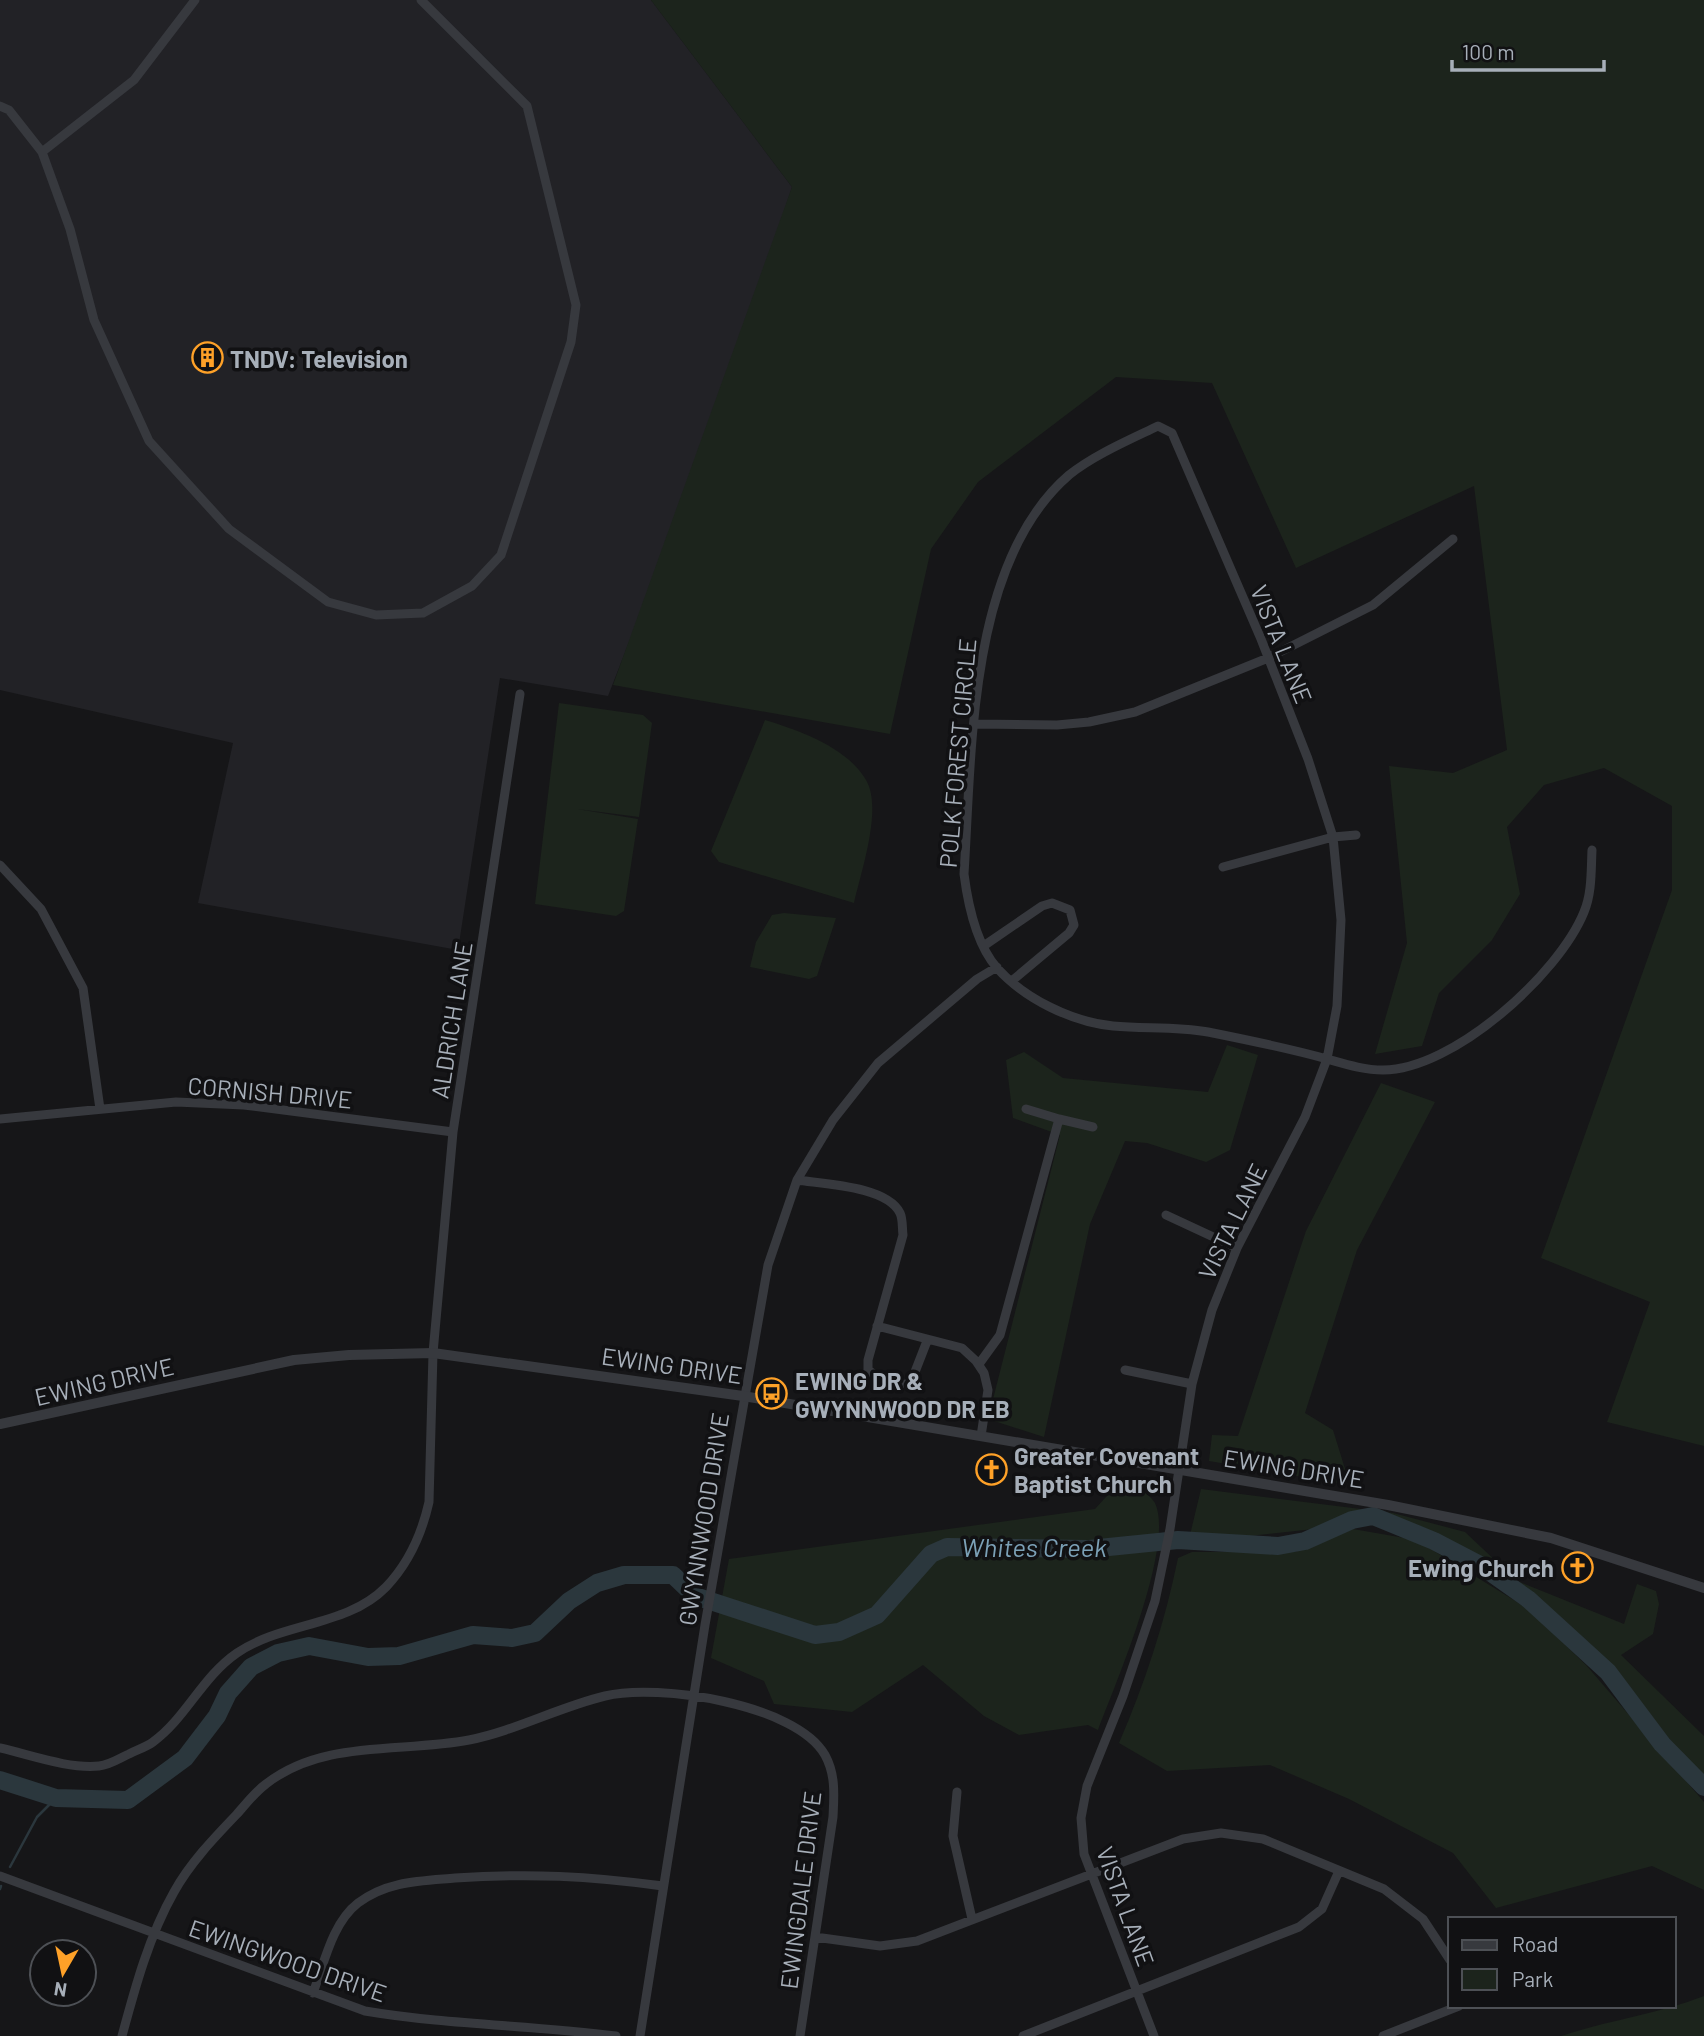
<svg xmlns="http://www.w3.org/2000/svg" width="1704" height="2036" font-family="Barlow,sans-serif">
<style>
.built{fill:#222226}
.green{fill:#1c241c}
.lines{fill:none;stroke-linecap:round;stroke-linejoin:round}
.stream{stroke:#2b373d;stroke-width:2.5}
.river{stroke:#2b373d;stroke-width:18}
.minor{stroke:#37393e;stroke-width:9}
.tertiary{stroke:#37393e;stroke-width:10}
.labels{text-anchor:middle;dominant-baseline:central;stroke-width:7;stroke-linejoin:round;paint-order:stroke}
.poi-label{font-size:24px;font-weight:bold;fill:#a7afb9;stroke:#111113;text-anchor:start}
.street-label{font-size:24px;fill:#a7afb9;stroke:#111113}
.water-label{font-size:26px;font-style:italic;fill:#7ca1b7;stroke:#111113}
</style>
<rect width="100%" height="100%" fill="#161618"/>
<path class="built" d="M 0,0 L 651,0 L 792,187 L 721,407 L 608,696 L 500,678 L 458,950 L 198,903 L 233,743 L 0,690 Z"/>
<path class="green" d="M 651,0 L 1704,0 L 1704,1446 L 1607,1422 L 1650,1302 L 1541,1258 L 1672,890 L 1672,806 L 1604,768 L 1544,785 L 1507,827 L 1520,894 L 1492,940 L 1439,993 L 1422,1046 L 1375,1054 L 1407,943 L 1389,766 L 1453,773 L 1507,750 L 1474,486 L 1296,568 L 1212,383 L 1116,377 L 978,482 L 931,549 L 890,734 L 613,685 L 792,187 Z
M 559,703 L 643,715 L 652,723 L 639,817 L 577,809 L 638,819 L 624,911 L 616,916 L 535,904 Z
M 765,720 C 798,730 847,747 866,780 C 883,808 861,872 854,903 L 719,862 L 711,851 Z
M 784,913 L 836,918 L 817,976 L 809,979 L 750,967 L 756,942 L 772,915 Z
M 1227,1045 L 1258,1055 L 1230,1150 L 1206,1162 L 1147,1143 L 1125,1141 L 1090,1224 L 1044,1437 L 988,1419 L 1060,1135 L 1013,1118 L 1006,1060 L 1024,1052 L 1063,1078 L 1208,1092 Z
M 1381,1083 L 1435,1102 L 1357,1250 L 1305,1413 L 1333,1430 L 1350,1485 L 1209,1461 L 1212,1435 L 1238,1436 L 1306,1231 Z
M 1135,1484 C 1140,1489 1151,1496 1155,1503 C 1175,1546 1115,1685 1098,1730 L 1088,1725 L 1019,1735 L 984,1716 L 923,1665 L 852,1712 L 774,1704 L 764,1681 L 711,1658 L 729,1559 L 1095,1509 L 1115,1487 Z
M 1201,1489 L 1393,1513 L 1465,1532 L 1517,1581 L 1624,1624 L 1637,1584 L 1656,1591 L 1659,1604 L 1653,1634 L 1621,1655 L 1704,1736 L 1704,1775 L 1668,1739 L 1602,1658 L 1527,1592 L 1458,1545 L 1395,1518 L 1363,1513 L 1314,1529 L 1241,1537 L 1190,1535 Z
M 1353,1529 L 1416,1540 L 1527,1608 L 1586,1665 L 1704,1802 L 1704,1890 L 1652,1866 L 1496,1908 L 1453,1853 L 1349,1799 L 1270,1765 L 1167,1771 L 1119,1743 C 1145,1683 1165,1622 1178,1558 L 1192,1552 L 1295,1552 Z
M 1704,1996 L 1704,2036 L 1561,2036 C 1609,2020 1658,2014 1704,1996 Z"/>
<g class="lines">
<path class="stream" d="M 10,1867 L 37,1817 L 56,1798
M 0,1889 L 1,1886"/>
<path class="river" d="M 0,1780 L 56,1798 L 128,1800 L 185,1758 L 217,1716 L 228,1693 L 251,1667 L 278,1653 L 309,1646 L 368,1657 L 399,1656 L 473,1635 L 512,1638 L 535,1633 L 569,1601 L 597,1583 L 624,1575 L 673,1575 L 695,1596 L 815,1635 L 839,1632 L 877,1615 L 931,1554 L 947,1547 L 1089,1549 L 1178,1540 L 1278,1546 L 1305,1541 L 1352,1520 L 1373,1516 L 1434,1541 L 1480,1565 L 1528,1599 L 1608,1672 L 1662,1744 L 1704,1787"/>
<path class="minor" d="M 195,0 L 134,80 L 42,152 L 70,229 L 94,320 L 149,441 L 229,529 L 328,602 L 376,615 L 423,613 L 472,586 L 501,555 L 571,342 L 576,305 L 527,106 L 421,0
M 0,106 L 9,110 L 42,152
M 975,724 L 1057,725 L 1089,722 L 1135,712 L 1268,658 L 1373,605 L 1453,539
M 0,865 L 41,909 L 83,988 L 100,1109
M 1223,867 L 1333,837 L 1356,835
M 985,945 L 1042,906 L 1052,903 L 1070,910 L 1074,925 L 1069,933 L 1013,980
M 1026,1109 L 1059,1119
M 0,1119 L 176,1102 L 244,1105 L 453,1132
M 797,1180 C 823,1184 887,1186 900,1213 C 903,1219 902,1228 903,1235 L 868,1360 L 868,1370 L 889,1385 L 907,1384 L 913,1377 L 927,1341
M 1166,1215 L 1237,1248
M 877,1326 L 962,1348 L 976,1361 L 984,1373 L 988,1390 L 981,1436
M 979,1364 L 1000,1335 L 1059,1119 L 1093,1127
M 1125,1370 L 1192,1384
M 0,1748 C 31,1755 68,1769 99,1766 C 110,1765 120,1758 129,1754 C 137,1750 146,1747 153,1742 C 186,1718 202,1677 237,1653 C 282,1622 347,1627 386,1587 C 408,1564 422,1533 429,1502 L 433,1353 L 453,1132 L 520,694
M 957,1792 L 953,1836 L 972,1919
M 0,1876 L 365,2011 C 448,2025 532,2025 616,2036
M 815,1937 L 880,1946 L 917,1941 L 1183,1839 L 1221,1833 L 1263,1839 L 1384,1889 L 1423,1919 L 1450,1960
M 313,1993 C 324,1964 332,1923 358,1903 C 387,1881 420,1881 455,1878 C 531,1873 588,1876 663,1886
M 122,2036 C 135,1988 149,1936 174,1892 C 190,1863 214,1838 237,1814 C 246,1804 255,1792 266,1784 C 323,1739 402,1753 469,1740 C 515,1731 559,1707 605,1696 C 658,1683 796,1704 825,1755 C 836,1775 834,1796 833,1817 L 800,2036
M 640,2036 L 705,1625 L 768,1265 L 797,1180 L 833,1120 L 878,1063 L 977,979 L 997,967
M 1023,2036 L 1299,1927 L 1322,1909 L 1339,1871
M 1154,2036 L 1084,1854 L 1081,1818 L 1087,1786 L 1123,1696 L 1155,1601 L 1170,1529 L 1192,1384 L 1212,1310 L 1237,1248 L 1305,1117 L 1327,1059 L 1337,1006 L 1341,920 L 1333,837 L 1308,759 L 1261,639 L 1172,433 L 1158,426 C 1129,440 1094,455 1069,475 C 968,562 972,752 964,874 C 968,905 976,944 997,968 C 1025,999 1072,1022 1113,1026 C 1145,1029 1176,1026 1208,1032 C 1248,1040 1288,1048 1327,1059 C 1345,1064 1364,1070 1383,1070 C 1453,1070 1559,974 1584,912 C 1592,893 1591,871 1592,850
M 1383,2036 L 1459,2006"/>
<path class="tertiary" d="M 0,1424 L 294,1360 L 349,1355 L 433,1353 L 743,1396 L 1388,1505 L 1551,1538 L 1704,1588"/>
</g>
<defs>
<symbol id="building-ring" viewBox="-11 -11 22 22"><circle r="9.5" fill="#111113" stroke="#fea128" stroke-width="1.5"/><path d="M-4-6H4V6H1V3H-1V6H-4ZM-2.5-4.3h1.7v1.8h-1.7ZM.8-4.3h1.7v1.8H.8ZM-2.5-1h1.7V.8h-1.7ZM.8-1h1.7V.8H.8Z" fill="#fea128"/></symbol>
<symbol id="bus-ring" viewBox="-11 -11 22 22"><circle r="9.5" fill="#111113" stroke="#fea128" stroke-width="1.5"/><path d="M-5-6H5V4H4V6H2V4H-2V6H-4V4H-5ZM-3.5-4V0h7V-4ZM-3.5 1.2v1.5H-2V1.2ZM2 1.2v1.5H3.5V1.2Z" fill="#fea128"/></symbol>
<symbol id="church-ring" viewBox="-11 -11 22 22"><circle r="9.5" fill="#111113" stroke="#fea128" stroke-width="1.5"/><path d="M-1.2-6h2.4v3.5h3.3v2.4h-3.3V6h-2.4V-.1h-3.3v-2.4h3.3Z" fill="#fea128"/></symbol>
</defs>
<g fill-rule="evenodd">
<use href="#building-ring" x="190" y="340" width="35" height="35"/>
<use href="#bus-ring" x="754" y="1376" width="35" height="35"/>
<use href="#church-ring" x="974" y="1452" width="35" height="35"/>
<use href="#church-ring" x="1560" y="1550" width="35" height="35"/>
</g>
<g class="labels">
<g class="poi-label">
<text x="230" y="358">TNDV: Television</text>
<text x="795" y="1380">EWING DR &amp;<tspan x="795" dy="28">GWYNNWOOD DR EB</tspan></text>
<text x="1014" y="1455">Greater Covenant<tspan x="1014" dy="28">Baptist Church</tspan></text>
<text x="1554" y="1567" text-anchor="end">Ewing Church</text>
</g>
<g class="street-label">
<text transform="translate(1282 644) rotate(68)">VISTA LANE</text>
<text transform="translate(957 753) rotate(-85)">POLK FOREST CIRCLE</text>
<text transform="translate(451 1020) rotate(-81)">ALDRICH LANE</text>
<text transform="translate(270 1092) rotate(5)">CORNISH DRIVE</text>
<text transform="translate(1232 1221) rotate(-64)">VISTA LANE</text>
<text transform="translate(672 1365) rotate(8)">EWING DRIVE</text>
<text transform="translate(104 1381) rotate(-13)">EWING DRIVE</text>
<text transform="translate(1294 1468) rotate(9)">EWING DRIVE</text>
<text transform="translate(703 1519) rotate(-81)">GWYNNWOOD DRIVE</text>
<text transform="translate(800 1890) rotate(-83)">EWINGDALE DRIVE</text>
<text transform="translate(1126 1906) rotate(70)">VISTA LANE</text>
<text transform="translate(288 1960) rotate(19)">EWINGWOOD DRIVE</text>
</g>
<g class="water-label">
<text x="1034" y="1546">Whites Creek</text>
</g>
</g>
<rect x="1448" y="1917" width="228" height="91" fill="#111113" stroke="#4d5055" stroke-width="2"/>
<rect x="1462" y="1940" width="35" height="10" fill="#37393e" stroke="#4d5055" stroke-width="2"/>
<text x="1512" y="1952" font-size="21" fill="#a7afb9">Road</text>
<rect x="1462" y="1969" width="35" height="21" fill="#1c241c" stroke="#4d5055" stroke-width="2"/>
<text x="1512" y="1987" font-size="21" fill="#a7afb9">Park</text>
<g transform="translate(63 1973) rotate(189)"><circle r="33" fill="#111113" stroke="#4d5055" stroke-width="2"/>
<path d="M0-5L12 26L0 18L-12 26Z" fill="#fea128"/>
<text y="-10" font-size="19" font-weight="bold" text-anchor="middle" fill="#a7afb9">N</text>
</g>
<path d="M1452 60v10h152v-10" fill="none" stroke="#a7afb9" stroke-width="3.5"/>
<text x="1462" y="60" font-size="21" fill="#a7afb9" stroke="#111113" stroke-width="5" paint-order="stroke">100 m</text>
</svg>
